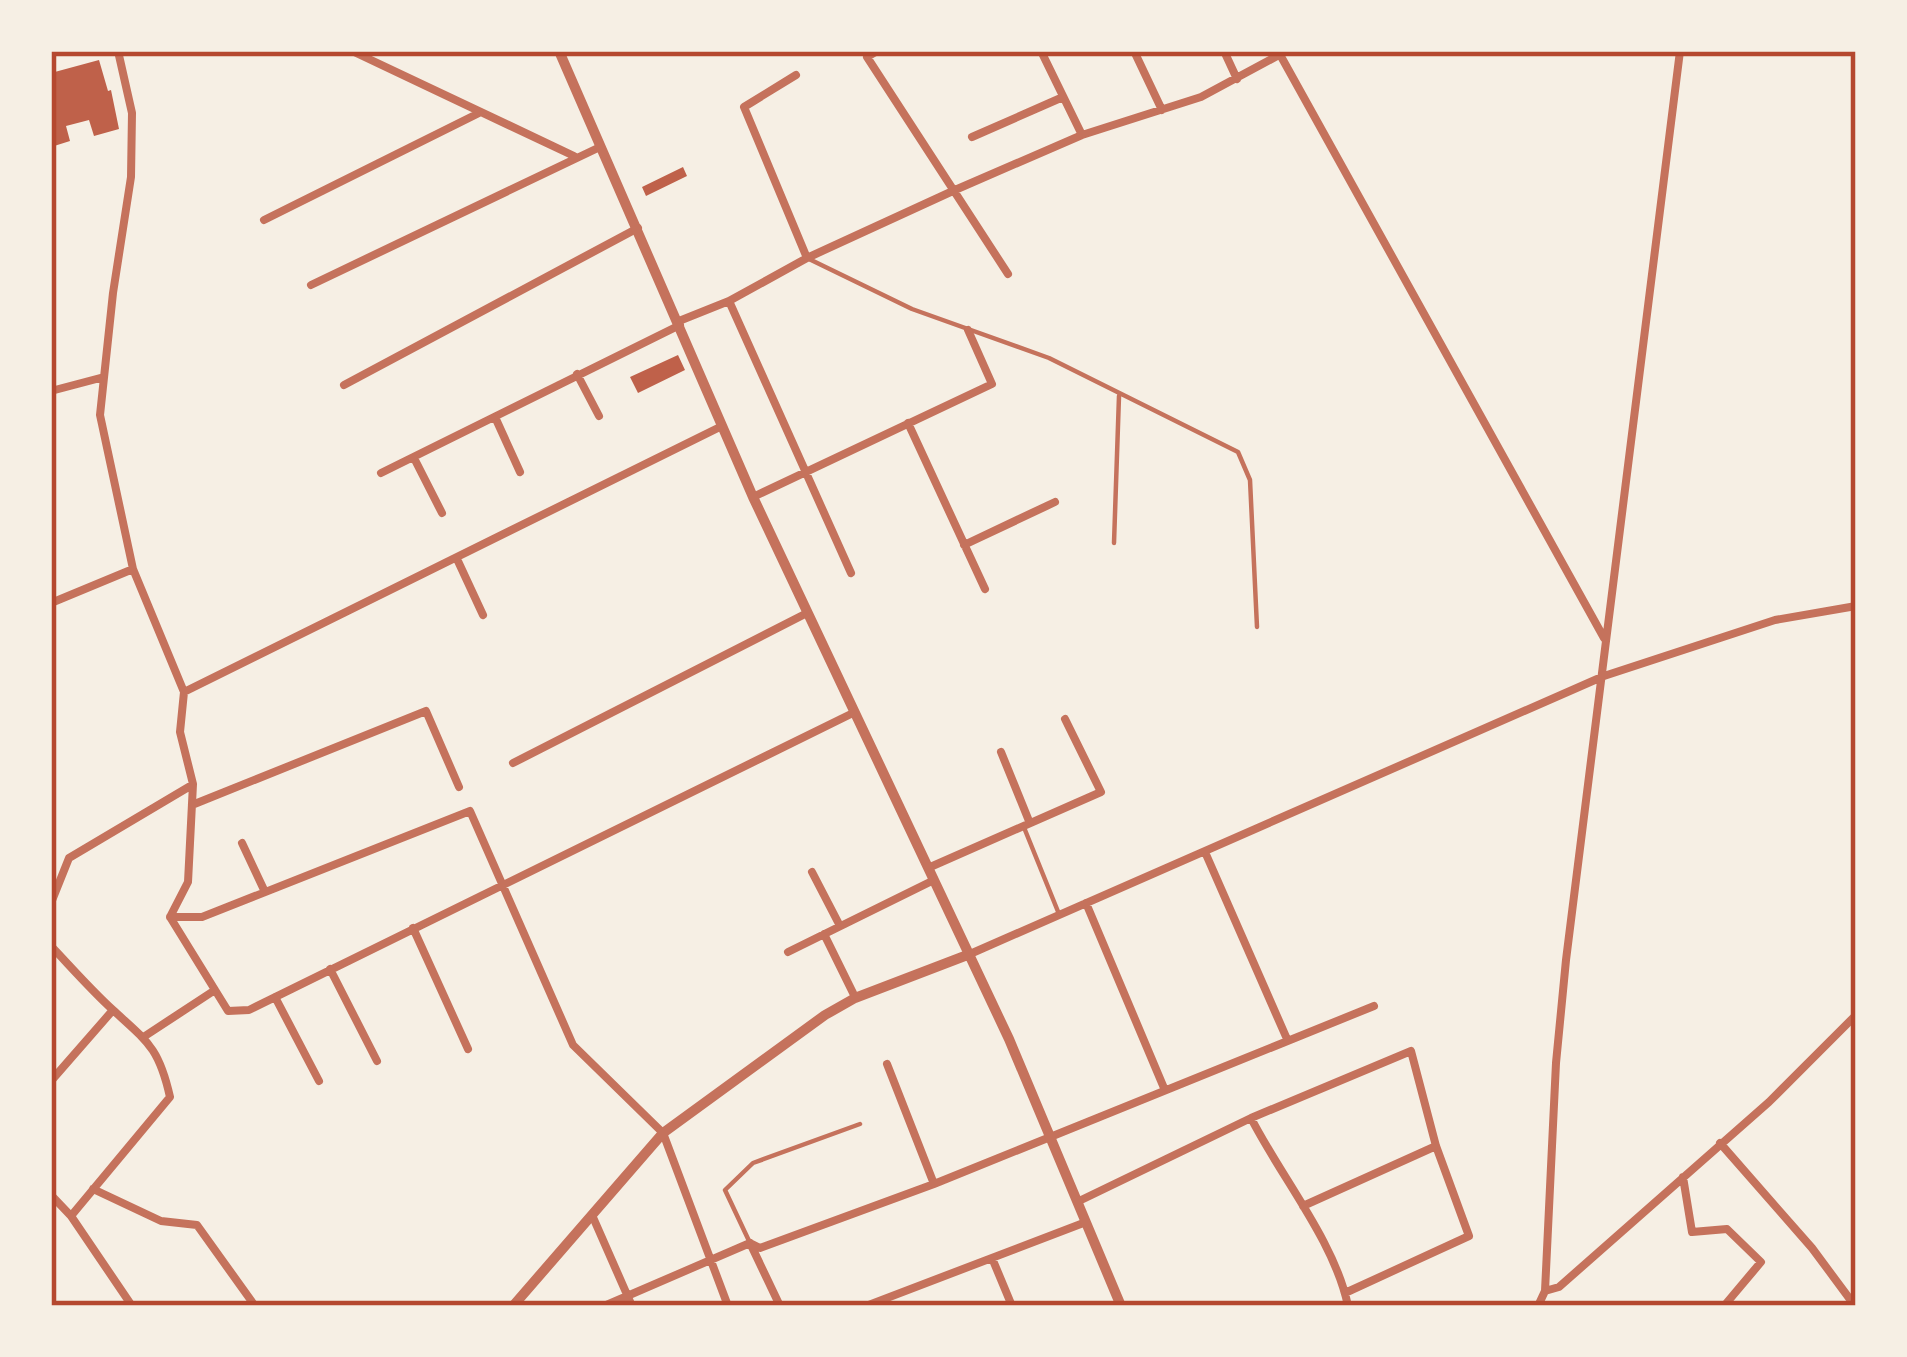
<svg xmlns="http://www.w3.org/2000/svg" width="1907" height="1357" font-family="'Varela Round',sans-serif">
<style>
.building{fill:#bf614a}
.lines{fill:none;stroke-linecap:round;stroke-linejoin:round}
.service{stroke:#c5725c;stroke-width:4.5}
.minor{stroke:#c5725c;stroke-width:8}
.tertiary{stroke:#c5725c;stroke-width:10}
.neatline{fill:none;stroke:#b5482f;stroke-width:4.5}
</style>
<rect width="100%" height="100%" fill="#f6efe4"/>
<path class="building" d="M 99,60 L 108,91 L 111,90 L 119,129 L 94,136 L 89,120 L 66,126 L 70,141 L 51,147 L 51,73 Z
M 683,167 L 687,176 L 646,196 L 642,187 Z
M 678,355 L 685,370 L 638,393 L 630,377 Z"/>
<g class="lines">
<path class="service" d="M 809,259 L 912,309 L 1049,358 L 1238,452 L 1250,480 L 1257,627
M 1114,543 L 1119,396
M 1023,825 L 1059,914
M 750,1243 L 725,1190 L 753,1163 L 860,1124"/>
<path class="minor" d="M 118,51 L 132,113 L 131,177 L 113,293 L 100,415 L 133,569 L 184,692 L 180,732 L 193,784 L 188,882 L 170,917 L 228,1011 L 249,1010 L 855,712
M 352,51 L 574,156
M 877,51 L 867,57 L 1008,274
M 1041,51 L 1082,135
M 1134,51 L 1162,110
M 1224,51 L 1237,79
M 1278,51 L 1604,638
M 796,75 L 744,107 L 807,258
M 972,137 L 1063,97
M 264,220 L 479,113
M 311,285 L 600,147
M 729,301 L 851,573
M 679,321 L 729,301 L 807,258 L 955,190 L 1082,135 L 1201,97 L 1279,55
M 577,374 L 599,416
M 344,385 L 638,228
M 51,391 L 104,377
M 495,417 L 520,472
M 908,423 L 985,589
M 414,458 L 442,513
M 381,473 L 680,325
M 753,497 L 992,384 L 968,330
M 964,545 L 1055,502
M 457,559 L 483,615
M 51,603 L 133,569
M 184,692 L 722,426
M 1001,752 L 1029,821
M 513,763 L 807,613
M 192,805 L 426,711 L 459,787
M 242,843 L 265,892
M 1205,852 L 1287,1039
M 928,868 L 1101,792 L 1065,719
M 812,872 L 840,926
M 51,903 L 69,858 L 192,785
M 1086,903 L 1164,1088
M 170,917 L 202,917 L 470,811 L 573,1045 L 663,1133 L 728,1306
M 413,928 L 468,1049
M 824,934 L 855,997
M 51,946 C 71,967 91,990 113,1010 C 148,1042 159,1048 170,1097 L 71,1216
M 788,952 L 934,880
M 970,954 L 1604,676 L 1775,620 L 1856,606
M 330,969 L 377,1061
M 275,997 L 319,1081
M 145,1036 L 215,990
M 887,1064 L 934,1184
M 51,1081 L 113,1010
M 1251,1118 C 1281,1177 1335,1242 1348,1306
M 1720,1143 L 1812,1248 L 1855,1306
M 1683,1177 L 1692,1232 L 1727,1229 L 1761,1262 L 1724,1306
M 93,1189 L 161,1221 L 197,1225 L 255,1306
M 51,1195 L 71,1216 L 132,1306
M 1077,1202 L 1251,1118 L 1411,1051 L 1436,1146 L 1469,1236 L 1345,1293
M 1303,1206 L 1436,1146
M 592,1215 L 632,1306
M 750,1243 L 780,1306
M 992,1258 L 1012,1306
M 1545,1291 L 1559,1287 L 1769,1102 L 1856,1015
M 604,1306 L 750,1243 L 760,1248 L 934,1184 L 1374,1006
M 866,1306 L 1086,1222
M 1538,1306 L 1545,1291 L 1556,1063 L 1566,960 L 1680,51"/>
<path class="tertiary" d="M 559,51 L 753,497 L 1009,1039 L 1121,1306
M 513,1306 L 663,1133 L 825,1015 L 855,998 L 970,954"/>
</g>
<rect width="1907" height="1357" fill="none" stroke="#f6efe4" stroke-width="108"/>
<rect x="54" y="54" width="1799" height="1249" class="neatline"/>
</svg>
